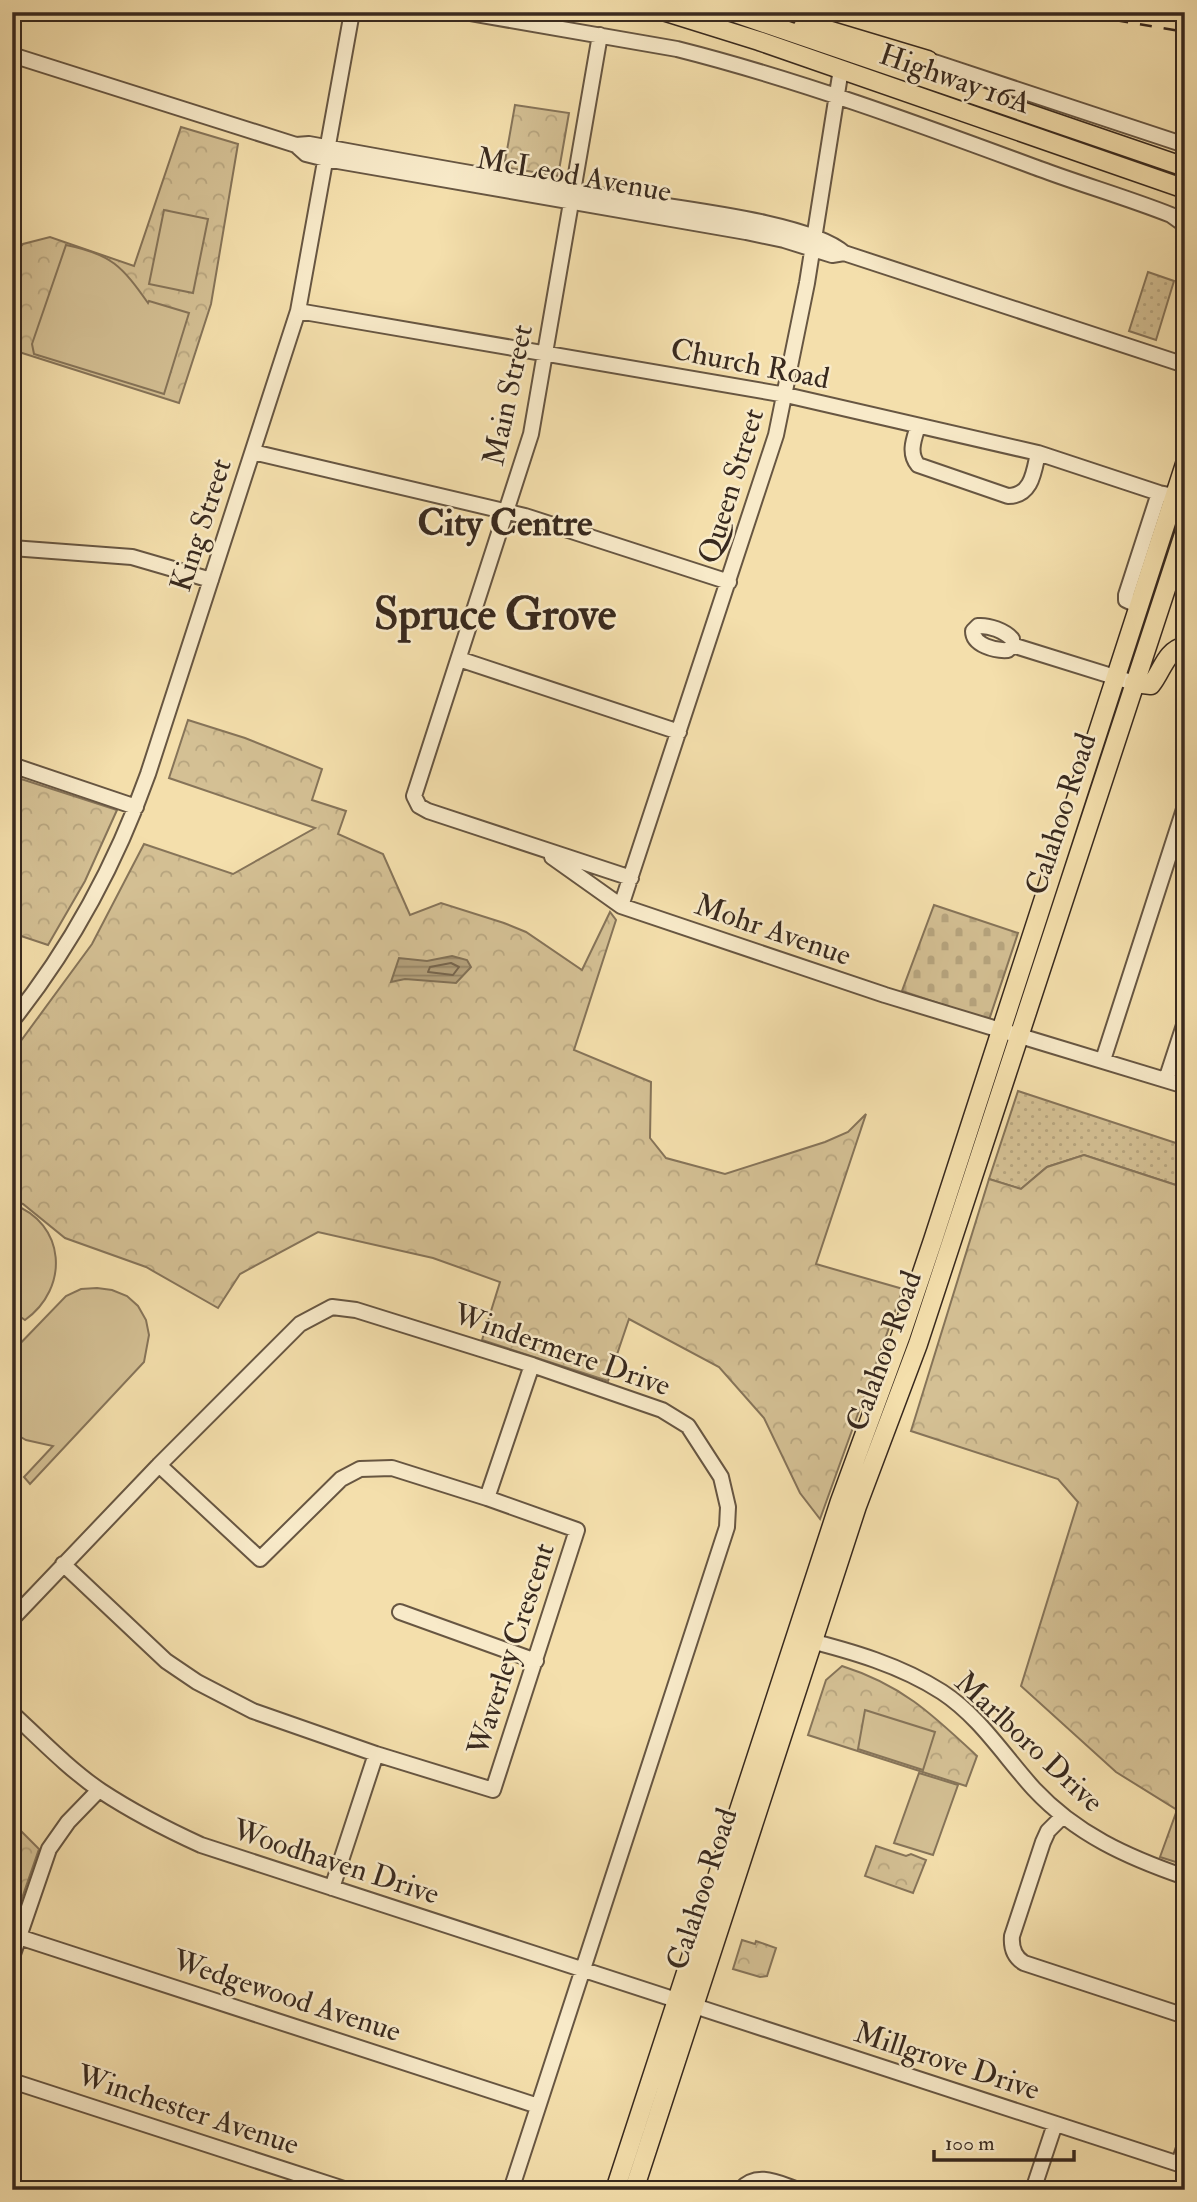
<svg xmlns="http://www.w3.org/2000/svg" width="1197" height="2202" font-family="'IM FELL Double Pica',serif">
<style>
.grass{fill:url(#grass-dots);stroke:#867459;stroke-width:2}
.forest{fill:url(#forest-crowns);stroke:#867459;stroke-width:2}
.cemetery{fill:url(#cemetery-stones);stroke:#867459;stroke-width:2}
.garden{fill:#d4c094;stroke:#867459;stroke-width:2}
.water{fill:url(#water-rules);stroke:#827156;stroke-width:2}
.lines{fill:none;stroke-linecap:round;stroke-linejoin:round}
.shore{stroke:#76654d;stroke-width:2}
.minor-casing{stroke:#675642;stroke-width:18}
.major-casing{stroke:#38291e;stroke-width:21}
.minor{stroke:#f8eac9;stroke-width:14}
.major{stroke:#f4dfac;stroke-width:18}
.rail{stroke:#38291e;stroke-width:2.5;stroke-dasharray:12 12;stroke-linecap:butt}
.labels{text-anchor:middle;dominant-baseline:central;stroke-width:5;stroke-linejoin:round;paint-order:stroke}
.street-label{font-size:30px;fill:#38291e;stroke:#f8eac9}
.district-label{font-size:37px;font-weight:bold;fill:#38291e;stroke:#f8eac9}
.town-label{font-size:44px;font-weight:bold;fill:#38291e;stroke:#f8eac9}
</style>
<defs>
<pattern id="grass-dots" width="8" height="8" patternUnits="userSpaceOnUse" patternTransform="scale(1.75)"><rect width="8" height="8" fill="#d4c094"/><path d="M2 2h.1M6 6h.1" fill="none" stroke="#b7a57f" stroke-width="1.8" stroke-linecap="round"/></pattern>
<pattern id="forest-crowns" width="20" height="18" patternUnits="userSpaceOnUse" patternTransform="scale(1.75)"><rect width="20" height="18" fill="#d4c094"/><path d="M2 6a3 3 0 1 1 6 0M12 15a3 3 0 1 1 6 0" fill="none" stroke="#b7a57f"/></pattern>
<pattern id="cemetery-stones" width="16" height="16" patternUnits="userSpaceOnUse" patternTransform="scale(1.75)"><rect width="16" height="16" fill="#d4c094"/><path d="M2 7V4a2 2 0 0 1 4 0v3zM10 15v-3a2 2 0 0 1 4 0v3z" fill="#b7a57f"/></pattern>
<pattern id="water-rules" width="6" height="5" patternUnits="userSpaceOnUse" patternTransform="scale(1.75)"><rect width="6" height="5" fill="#b4a17c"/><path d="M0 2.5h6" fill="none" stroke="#938365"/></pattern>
</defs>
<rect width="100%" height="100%" fill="#f4dfac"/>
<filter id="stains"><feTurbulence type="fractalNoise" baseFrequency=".00286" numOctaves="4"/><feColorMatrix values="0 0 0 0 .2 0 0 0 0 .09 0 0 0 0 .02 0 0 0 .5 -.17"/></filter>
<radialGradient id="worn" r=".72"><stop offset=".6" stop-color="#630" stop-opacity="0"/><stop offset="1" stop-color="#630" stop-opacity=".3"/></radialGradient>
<path class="grass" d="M 1148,272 L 1174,281 L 1156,340 L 1129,331 Z
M 1018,1091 L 1185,1146 L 1185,1188 L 1084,1155 L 1047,1167 L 1021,1189 L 989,1179 Z"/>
<path class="forest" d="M 515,105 L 569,113 L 558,176 L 504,167 Z
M 181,127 L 238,144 L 211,304 L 179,403 L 19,352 L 12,369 L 12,256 L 23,244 L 50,237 L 134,266 Z
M 188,720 L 245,738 L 322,769 L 312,800 L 346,811 L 338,834 L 383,854 L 410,915 L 441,903 L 504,923 L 526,932 L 582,970 L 610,912 L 616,920 L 574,1050 L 651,1082 L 650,1138 L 666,1158 L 725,1174 L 825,1142 L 848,1132 L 866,1114 L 816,1264 L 903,1289 L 820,1519 L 800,1493 L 764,1418 L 719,1367 L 629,1319 L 608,1381 L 482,1340 L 500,1282 L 433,1258 L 318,1232 L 240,1274 L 218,1308 L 146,1267 L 65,1238 L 23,1204 L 12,1201 L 12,1053 L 92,944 L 144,844 L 233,874 L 315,828 L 169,778 Z
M 12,776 L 117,810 L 85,881 L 48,945 L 12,933 Z
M 1084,1155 L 1185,1188 L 1185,1865 L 1160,1857 L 1177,1810 L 1116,1772 L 1021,1686 L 1078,1502 L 1058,1479 L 911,1431 L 989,1179 L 1021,1189 L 1047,1167 Z
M 842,1666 C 902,1685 932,1714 977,1756 L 966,1786 L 808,1735 L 826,1680 Z
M 12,1822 L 39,1849 L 12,1927 Z
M 876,1846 L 906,1856 L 911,1854 L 926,1860 L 913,1893 L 865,1876 Z
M 742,1940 L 755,1944 L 756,1941 L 776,1948 L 767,1976 L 760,1977 L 733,1969 Z"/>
<path class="cemetery" d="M 934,905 L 1018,933 L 989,1020 L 902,991 Z"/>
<path class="garden" d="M 164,210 L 208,219 L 193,293 L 149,284 Z
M 66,245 C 111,254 122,266 148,303 L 149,301 L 189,313 L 164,394 L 34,354 L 32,344 Z
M 12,1204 C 66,1223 70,1288 25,1320 L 12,1311 Z
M 97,1288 L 112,1290 L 127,1296 L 138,1306 L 146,1320 L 149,1335 L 144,1362 L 30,1484 L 24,1477 L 53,1446 L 26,1440 L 12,1432 L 12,1352 L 66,1296 L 81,1289 Z
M 865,1710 L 935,1732 L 923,1770 L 858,1749 Z
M 919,1773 L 958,1785 L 933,1855 L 894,1843 Z"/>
<path class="water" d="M 452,956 L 467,960 L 471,967 L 456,983 L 405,979 L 391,982 L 399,958 L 427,961 Z"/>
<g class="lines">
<path class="shore" d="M 451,963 L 459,967 L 453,975 L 428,972 L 430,967 Z"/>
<defs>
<path id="minor" d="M 464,12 L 677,49 C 800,80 921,125 1040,169 C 1083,185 1128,198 1171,215 L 1185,225
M 600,35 L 531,434 L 414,796 L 419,806 L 428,811 L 631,878
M 12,55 L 296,145 L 309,144 C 417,164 526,183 634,201 C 682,209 811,223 844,253 L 1185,365
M 928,60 L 1185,145
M 296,145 L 306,154 L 326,159 L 746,232 L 784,240 L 832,255 L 844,253
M 298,311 L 786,395 L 1038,453 L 1159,493 L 1185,498
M 918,426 C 914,439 908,453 918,465 L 1008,496 C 1032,496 1034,471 1038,453
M 253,452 L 525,516 L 729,582
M 12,548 L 132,557 L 211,580
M 1139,606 L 1126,600 L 1126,595 L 1159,493
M 1012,645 L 1012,639 C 1005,631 989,625 978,626 L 973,631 C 973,645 995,651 1008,650 L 1012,645 L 1134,683
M 459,659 L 679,732
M 12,765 L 136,807
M 552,857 L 621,906 L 885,995 L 1185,1086
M 621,906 L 776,435 L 807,283 L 841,69
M 12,1021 C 71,947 116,864 148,774 L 298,311 L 352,12
M 1103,1060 L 1185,806
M 1166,1080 L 1185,1022
M 487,1498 L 532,1365
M 63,1564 L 166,1661 L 197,1682 L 253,1711 L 376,1754 L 493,1790 L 577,1530 L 487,1498 L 392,1468 L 360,1469 L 341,1479 L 260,1559 L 159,1465
M 400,1612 L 536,1661
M 12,1619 L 159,1465 L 300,1324 L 332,1307 L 356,1310 L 532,1365 L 662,1410 L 688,1426 L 721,1477 L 728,1507 L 727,1527 L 511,2190
M 803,1639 C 851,1651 900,1665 942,1692 C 980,1717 1004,1756 1034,1789 C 1076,1834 1127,1857 1185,1877
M 12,1713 C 41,1740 69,1769 101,1791 C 133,1812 166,1829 201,1845 L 1185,2166
M 1063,1816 L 1048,1831 L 1043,1842 L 1012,1936 C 1011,1948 1014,1957 1024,1963 L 1185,2016
M 332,1888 L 376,1754
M 19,1937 L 538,2106
M 12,1957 L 49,1849 L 68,1822 L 99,1790
M 12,2081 L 347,2190
M 1179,2163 L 1185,2145
M 740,2190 C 757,2171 778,2183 798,2190
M 1033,2190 L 1055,2124"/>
<path id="major" d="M 666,12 L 759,41 L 1185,189
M 732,12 L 1185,167
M 803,27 L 828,30 L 928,60
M 1134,683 L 1151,685 C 1163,670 1165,651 1185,646
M 615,2190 L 840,1501 L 901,1335 L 933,1240 L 1185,464
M 634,2190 L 857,1506 L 918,1344 L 1185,531"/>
</defs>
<use href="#minor" class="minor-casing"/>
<use href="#major" class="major-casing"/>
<use href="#minor" class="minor"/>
<use href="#major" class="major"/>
<path class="rail" d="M 1069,12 L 1185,32"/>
</g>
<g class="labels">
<g class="street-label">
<text transform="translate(955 79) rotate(19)">Highway 16A</text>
<text transform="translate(574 175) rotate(10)">McLeod Avenue</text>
<text transform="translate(750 364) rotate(11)">Church Road</text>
<text transform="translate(508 395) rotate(-78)">Main Street</text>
<text transform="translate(731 486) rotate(-73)">Queen Street</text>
<text transform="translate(201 525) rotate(-72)">King Street</text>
<text transform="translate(1061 814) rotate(-72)">Calahoo Road</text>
<text transform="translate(773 930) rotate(19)">Mohr Avenue</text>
<text transform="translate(562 1350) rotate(19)">Windermere Drive</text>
<text transform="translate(884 1351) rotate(-70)">Calahoo Road</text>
<text transform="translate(511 1649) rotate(-72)">Waverley Crescent</text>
<text transform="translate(1029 1742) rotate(43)">Marlboro Drive</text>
<text transform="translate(336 1862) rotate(18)">Woodhaven Drive</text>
<text transform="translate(702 1889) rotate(-72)">Calahoo Road</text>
<text transform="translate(287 1996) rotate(18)">Wedgewood Avenue</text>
<text transform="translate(947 2061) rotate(18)">Millgrove Drive</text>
<text transform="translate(188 2110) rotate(18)">Winchester Avenue</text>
</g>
<g class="district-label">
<text x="505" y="523">City Centre</text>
</g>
<g class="town-label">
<text x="495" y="615">Spruce Grove</text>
</g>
</g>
<rect width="1197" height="2202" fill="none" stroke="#f4dfac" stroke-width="42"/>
<rect x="14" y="14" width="1169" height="2174" fill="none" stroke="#38291e" stroke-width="3.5"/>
<rect x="21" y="21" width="1155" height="2160" fill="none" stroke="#38291e" stroke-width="2"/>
<path d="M934 2150v10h140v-10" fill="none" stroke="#38291e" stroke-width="3.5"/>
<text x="945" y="2150" font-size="21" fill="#38291e" stroke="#f8eac9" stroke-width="5" paint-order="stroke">100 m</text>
<rect width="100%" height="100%" filter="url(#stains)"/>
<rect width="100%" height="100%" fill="url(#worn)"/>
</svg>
